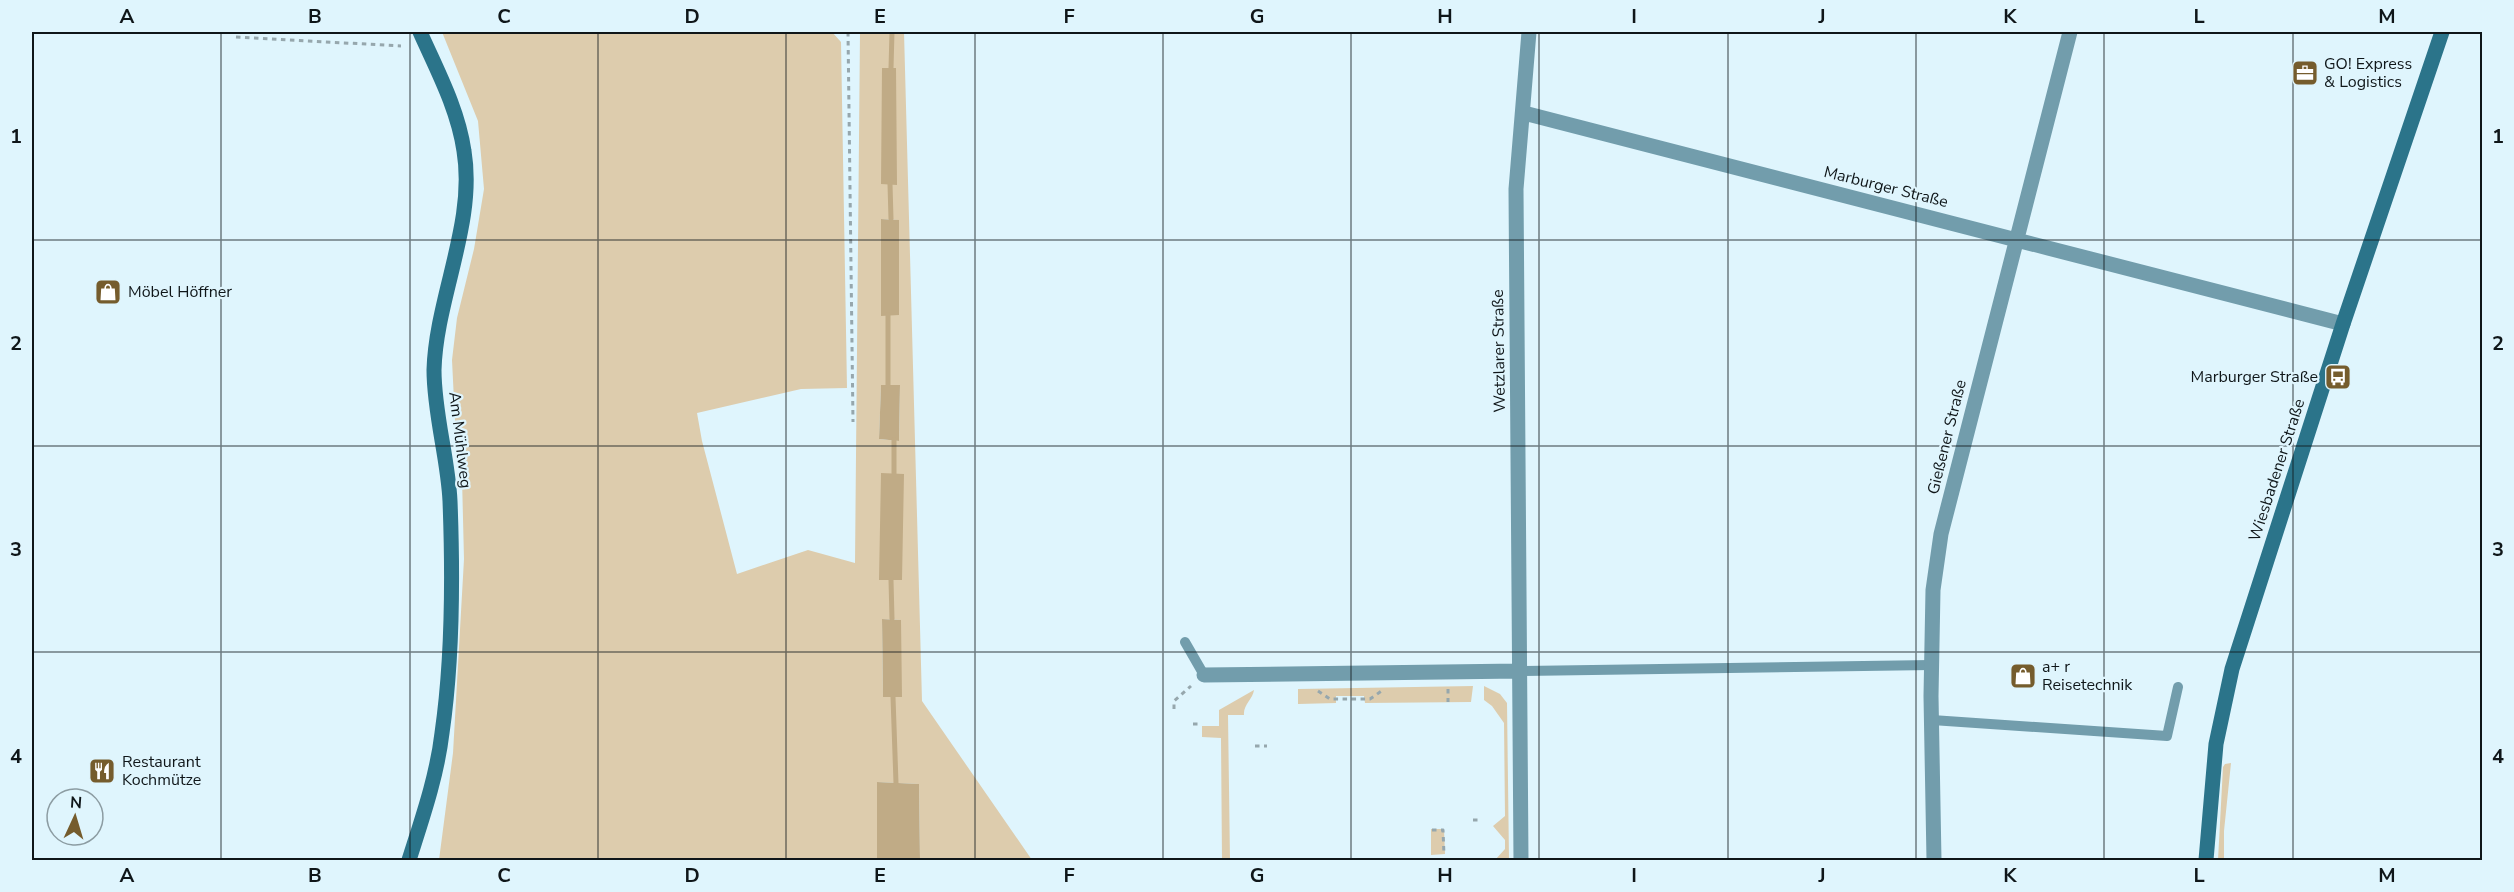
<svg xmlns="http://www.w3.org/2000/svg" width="2514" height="892" font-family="'Nunito Sans',sans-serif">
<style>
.green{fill:#ddccad;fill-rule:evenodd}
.water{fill:#c0ab86}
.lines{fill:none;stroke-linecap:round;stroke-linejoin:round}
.stream{stroke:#c0ab86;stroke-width:5}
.path{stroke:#96a7ad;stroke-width:3;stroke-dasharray:4.5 4.5;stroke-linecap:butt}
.service{stroke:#729dac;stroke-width:10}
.minor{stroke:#729dac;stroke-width:15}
.secondary{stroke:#2b748a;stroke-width:15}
.grid{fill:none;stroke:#0f1619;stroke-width:1.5;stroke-opacity:0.55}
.labels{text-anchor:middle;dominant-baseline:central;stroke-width:4.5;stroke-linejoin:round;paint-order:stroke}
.poi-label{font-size:16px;fill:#0f1619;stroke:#dff5fd;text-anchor:start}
.street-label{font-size:16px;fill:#0f1619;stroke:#dff5fd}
.neatline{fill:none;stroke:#0f1619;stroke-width:2}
.grid-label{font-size:20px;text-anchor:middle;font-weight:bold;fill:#0f1619}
</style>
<rect width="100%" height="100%" fill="#dff5fd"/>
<path class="green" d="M 442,32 L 832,32 L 841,42 L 847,388 L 801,389 L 697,413 L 702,441 L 737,574 L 808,550 L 855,563 L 860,32 L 904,32 L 922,701 L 1032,860 L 920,860 L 919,784 L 877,782 L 877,860 L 439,860 L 453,753 L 464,559 L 462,478 L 455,421 L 452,360 L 457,318 L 474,249 L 484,189 L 478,121 ZM 882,219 L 898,220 L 898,315 L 881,315 ZM 881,386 L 900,386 L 899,441 L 879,439 ZM 882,619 L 901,620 L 901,697 L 883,697 Z
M 1473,686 L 1471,702 L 1365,703 L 1364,696 L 1336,696 L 1336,703 L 1298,704 L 1298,689 Z
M 1484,686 L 1500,694 L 1507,703 L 1509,860 L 1495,860 L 1505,849 L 1505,840 L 1493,826 L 1505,816 L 1504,723 L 1492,706 L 1484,700 Z
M 1254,690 C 1253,699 1243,705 1244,715 L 1228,715 L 1230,860 L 1222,860 L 1221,738 L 1202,737 L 1202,726 L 1219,726 L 1219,710 Z
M 2231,763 L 2224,831 L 2224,860 L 2218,860 L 2223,767 L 2225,764 Z
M 1431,829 L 1444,829 L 1445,854 L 1431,855 Z"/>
<path class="water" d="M 882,68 L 896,68 L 897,185 L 881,184 Z
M 881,219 L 899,220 L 899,315 L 881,316 Z
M 881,385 L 900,385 L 899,441 L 879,439 Z
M 881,473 L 904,474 L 902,580 L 879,580 Z
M 882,619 L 901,620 L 902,697 L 883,697 Z
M 877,782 L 919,784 L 920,860 L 877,860 Z"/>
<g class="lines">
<path class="stream" d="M 891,68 L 892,32
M 890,184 L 891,219
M 888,315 L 888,385
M 894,440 L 894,474
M 891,580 L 892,619
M 893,697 L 896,783"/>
<path class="path" d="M 848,32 L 853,422
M 236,37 L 401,46
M 1448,689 L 1448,702
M 1318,691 L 1330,699 L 1370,699 L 1383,690
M 1174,709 L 1174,701 L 1191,686
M 1193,724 L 1202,724
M 1255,746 L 1267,746
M 1473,820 L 1482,820
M 1432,830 L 1443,830 L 1444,855"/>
<path class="service" d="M 1185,642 L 1204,675
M 1519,671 L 1932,665
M 1932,720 L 2167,736 L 2178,687"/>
<path class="minor" d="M 1524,113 L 2343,324
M 1204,675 L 1519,671
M 1521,860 L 1516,189 L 1529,32
M 1934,860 L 1931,696 L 1933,590 L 1941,534 L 2070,32"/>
<path class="secondary" d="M 409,860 C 422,819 437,776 442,733 C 453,657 453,578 450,501 C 448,458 434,414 434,370 C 436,298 476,223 464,151 C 458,109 437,70 420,32
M 2206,860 L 2216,744 L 2232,669 L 2343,324 L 2442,32"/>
</g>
<path class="grid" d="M 221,32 L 221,860M 410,32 L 410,860M 598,32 L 598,860M 786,32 L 786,860M 975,32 L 975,860M 1163,32 L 1163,860M 1351,32 L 1351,860M 1539,32 L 1539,860M 1728,32 L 1728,860M 1916,32 L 1916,860M 2104,32 L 2104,860M 2293,32 L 2293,860M 32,240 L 2482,240M 32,446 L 2482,446M 32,652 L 2482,652"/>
<defs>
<symbol id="office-square" viewBox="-11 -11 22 22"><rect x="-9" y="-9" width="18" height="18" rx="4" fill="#755c2d" stroke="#dff5fd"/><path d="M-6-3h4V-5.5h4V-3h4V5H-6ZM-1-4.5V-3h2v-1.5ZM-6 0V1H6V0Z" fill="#fff"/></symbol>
<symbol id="shop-square" viewBox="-11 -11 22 22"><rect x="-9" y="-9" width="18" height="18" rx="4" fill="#755c2d" stroke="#dff5fd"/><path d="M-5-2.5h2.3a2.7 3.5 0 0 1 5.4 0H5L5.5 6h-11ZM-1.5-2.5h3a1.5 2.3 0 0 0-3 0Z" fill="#fff"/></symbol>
<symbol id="bus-square" viewBox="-11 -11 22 22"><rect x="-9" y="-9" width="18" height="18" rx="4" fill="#755c2d" stroke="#dff5fd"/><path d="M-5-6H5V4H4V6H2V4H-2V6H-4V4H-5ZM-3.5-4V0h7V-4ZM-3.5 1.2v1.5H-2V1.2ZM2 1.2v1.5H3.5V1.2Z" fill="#fff"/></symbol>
<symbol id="restaurant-square" viewBox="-11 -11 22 22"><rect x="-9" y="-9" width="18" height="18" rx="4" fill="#755c2d" stroke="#dff5fd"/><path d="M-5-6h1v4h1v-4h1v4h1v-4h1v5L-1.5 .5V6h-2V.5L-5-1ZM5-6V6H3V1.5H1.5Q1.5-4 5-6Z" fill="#fff"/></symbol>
</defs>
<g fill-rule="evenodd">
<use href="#office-square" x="2290" y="58" width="30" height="30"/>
<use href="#shop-square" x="93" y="277" width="30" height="30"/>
<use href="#bus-square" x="2323" y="362" width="30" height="30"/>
<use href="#shop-square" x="2008" y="661" width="30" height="30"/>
<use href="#restaurant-square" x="87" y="756" width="30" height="30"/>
</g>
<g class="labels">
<g class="poi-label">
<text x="2324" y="64">GO! Express<tspan x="2324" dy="18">&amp; Logistics</tspan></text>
<text x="128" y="292">Möbel Höffner</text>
<text x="2318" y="377" text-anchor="end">Marburger Straße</text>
<text x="2042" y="667">a+ r<tspan x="2042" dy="18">Reisetechnik</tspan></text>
<text x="122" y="762">Restaurant<tspan x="122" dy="18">Kochmütze</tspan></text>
</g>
<g class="street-label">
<text transform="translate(1886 187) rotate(14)">Marburger Straße</text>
<text transform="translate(1499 351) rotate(-91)">Wetzlarer Straße</text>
<text transform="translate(1947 437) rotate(-76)">Gießener Straße</text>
<text transform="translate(460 440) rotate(83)">Am Mühlweg</text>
<text transform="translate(2277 470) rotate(-72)">Wiesbadener Straße</text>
</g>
</g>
<rect width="2514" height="892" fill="none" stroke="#dff5fd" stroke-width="66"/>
<g transform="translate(75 817) rotate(4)"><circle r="28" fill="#dff5fd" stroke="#8c9ca2" stroke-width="1.5"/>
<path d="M0-4.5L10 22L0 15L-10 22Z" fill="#755c2d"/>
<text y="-9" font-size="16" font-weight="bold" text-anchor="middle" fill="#0f1619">N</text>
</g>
<rect x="33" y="33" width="2448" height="826" class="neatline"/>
<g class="grid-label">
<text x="127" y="23">A</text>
<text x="315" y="23">B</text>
<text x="504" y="23">C</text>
<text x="692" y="23">D</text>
<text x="880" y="23">E</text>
<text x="1069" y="23">F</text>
<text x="1257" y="23">G</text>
<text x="1445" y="23">H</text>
<text x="1634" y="23">I</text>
<text x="1822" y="23">J</text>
<text x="2010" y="23">K</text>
<text x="2199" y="23">L</text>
<text x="2387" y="23">M</text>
<text x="16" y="143">1</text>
<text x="2498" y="143">1</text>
<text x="16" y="350">2</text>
<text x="2498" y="350">2</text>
<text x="16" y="556">3</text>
<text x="2498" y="556">3</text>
<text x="16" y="763">4</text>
<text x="2498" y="763">4</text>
<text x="127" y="882">A</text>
<text x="315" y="882">B</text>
<text x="504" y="882">C</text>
<text x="692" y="882">D</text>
<text x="880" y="882">E</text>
<text x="1069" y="882">F</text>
<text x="1257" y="882">G</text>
<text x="1445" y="882">H</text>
<text x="1634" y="882">I</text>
<text x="1822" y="882">J</text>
<text x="2010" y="882">K</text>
<text x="2199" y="882">L</text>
<text x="2387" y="882">M</text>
</g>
</svg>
